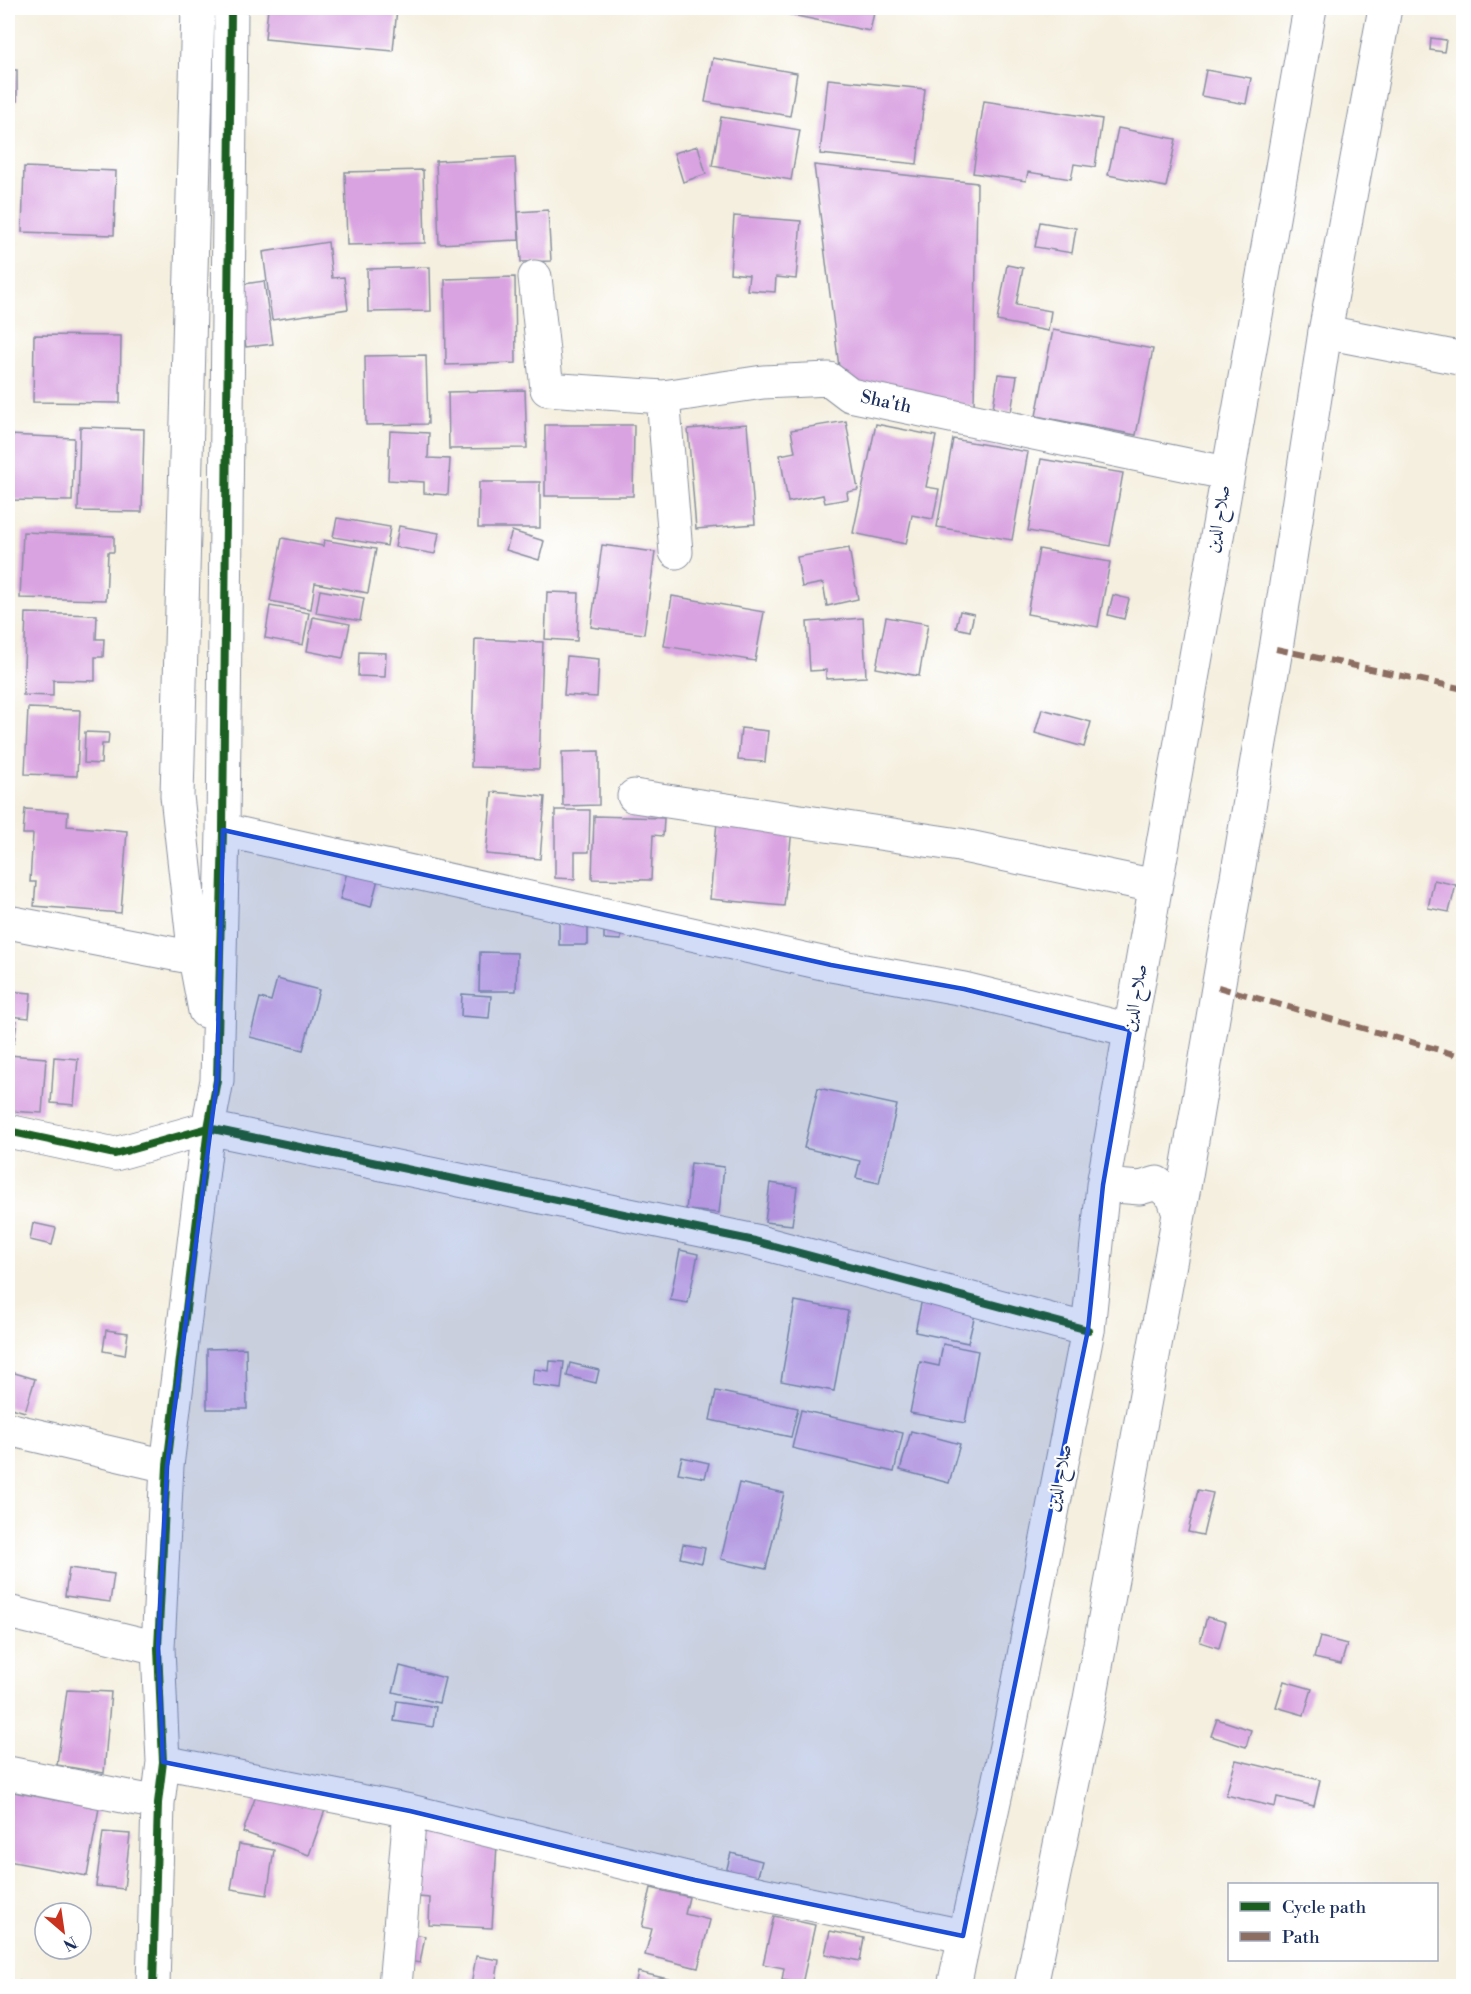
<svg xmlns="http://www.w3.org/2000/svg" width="1471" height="1994" font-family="'Libre Bodoni',Amiri,serif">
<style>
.building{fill:#d9a2e1}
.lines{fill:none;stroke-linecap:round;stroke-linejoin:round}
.minor-casing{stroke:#888f9e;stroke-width:35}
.highway-casing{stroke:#888f9e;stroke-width:35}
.minor{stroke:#fff;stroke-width:33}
.highway{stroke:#fff;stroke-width:33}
.quiet{stroke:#8d6e63;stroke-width:6;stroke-dasharray:12 6;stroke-linecap:butt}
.cycleway-casing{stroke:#fff;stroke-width:11}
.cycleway{stroke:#1b5e20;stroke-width:8}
.marked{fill:#1d4ed8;fill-opacity:0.2;stroke:#1d4ed8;stroke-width:4.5;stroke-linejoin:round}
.labels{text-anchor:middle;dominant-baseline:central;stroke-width:4.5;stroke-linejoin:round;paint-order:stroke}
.street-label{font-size:18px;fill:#1b2f5e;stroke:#fff}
</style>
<rect width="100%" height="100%" fill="#fff"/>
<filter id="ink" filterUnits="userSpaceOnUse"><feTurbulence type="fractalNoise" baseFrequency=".0167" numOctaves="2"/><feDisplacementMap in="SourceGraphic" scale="12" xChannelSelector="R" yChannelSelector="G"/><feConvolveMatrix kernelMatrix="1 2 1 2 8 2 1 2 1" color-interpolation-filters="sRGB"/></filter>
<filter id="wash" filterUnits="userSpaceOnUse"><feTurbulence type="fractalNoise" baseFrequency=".008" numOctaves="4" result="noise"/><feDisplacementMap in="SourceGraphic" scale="24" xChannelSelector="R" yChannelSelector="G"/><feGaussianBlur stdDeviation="1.35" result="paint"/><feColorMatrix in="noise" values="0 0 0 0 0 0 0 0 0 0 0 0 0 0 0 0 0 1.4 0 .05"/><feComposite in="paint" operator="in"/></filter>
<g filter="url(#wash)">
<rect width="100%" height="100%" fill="#f4efde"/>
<g id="blocks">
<path class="building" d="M 268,8 L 397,8 L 393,51 L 265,39 Z
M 789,8 L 875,8 L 870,31 L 787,14 Z
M 1431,38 L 1446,40 L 1444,52 L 1430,50 Z
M 713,58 L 797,73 L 790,116 L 705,102 Z
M 8,70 L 17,70 L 17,101 L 8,101 Z
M 1206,70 L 1251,78 L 1246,104 L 1201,96 Z
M 828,79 L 925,89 L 917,164 L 820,154 Z
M 984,101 L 1102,119 L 1095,167 L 1074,164 L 1071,179 L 1028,172 L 1026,181 L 973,173 Z
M 721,117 L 800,130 L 791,180 L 712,166 Z
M 1118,128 L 1176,139 L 1166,187 L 1108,175 Z
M 698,146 L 706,174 L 683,182 L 674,153 Z
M 515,157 L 519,240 L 439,244 L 436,161 Z
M 814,165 L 977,183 L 974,407 L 841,383 Z
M 24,167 L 116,171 L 114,235 L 22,232 Z
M 423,170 L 425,243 L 347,245 L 345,172 Z
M 548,210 L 551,261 L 521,262 L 518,212 Z
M 734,216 L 801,221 L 796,279 L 776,277 L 775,292 L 747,290 L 749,275 L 730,273 Z
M 1040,222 L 1076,228 L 1072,253 L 1035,247 Z
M 328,242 L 332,278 L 344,277 L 348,309 L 272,320 L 263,252 Z
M 1007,265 L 1023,268 L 1016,305 L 1051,311 L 1048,331 L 997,321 Z
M 430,267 L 431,311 L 368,312 L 367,269 Z
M 515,277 L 516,363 L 446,365 L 445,279 Z
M 264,281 L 273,344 L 246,347 L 237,285 Z
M 1053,330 L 1153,349 L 1136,435 L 1036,416 Z
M 34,335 L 121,336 L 120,403 L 33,402 Z
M 426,355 L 428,424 L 366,425 L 365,356 Z
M 998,374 L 1017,376 L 1011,412 L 993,409 Z
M 525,390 L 527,448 L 449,449 L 448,392 Z
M 846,421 L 858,490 L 847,492 L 848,499 L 825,503 L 823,495 L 788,502 L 780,455 L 795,452 L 791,430 Z
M 747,424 L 755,524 L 696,529 L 688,429 Z
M 876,424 L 936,436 L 926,487 L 939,489 L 933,519 L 912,515 L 906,544 L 853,533 Z
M 545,425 L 634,425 L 633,496 L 545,496 Z
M 80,427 L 144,429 L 142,512 L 78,511 Z
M 390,431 L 429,433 L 428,458 L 450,459 L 448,495 L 424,493 L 424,482 L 388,480 Z
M 8,435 L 74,438 L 72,501 L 8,500 Z
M 953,439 L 1028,452 L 1012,540 L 937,527 Z
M 1041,459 L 1123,473 L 1110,546 L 1028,531 Z
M 479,482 L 540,482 L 540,528 L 478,528 Z
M 337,518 L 390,527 L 387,546 L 333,537 Z
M 399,526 L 439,533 L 435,554 L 395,547 Z
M 512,531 L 544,541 L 539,560 L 506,550 Z
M 23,532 L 114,536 L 114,552 L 108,552 L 106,600 L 20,598 Z
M 282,538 L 323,546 L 324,540 L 376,549 L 368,593 L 315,583 L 311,609 L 270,601 Z
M 602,545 L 655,552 L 644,634 L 591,627 Z
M 849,548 L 858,599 L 827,606 L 823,583 L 802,587 L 797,557 Z
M 1039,549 L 1110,562 L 1098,627 L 1027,614 Z
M 320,590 L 364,598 L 360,621 L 316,613 Z
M 547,592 L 579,593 L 577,641 L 545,639 Z
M 1113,595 L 1129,599 L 1124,619 L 1108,615 Z
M 672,596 L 764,612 L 755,661 L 664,646 Z
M 270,606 L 309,613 L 303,645 L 265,638 Z
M 960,611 L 974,614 L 970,631 L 956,628 Z
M 26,613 L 97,615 L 96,639 L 104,639 L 103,657 L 95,657 L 95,681 L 53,680 L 53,696 L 23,695 Z
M 313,617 L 350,624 L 343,658 L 307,651 Z
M 886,617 L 928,624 L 919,676 L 876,668 Z
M 863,618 L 866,677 L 826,679 L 826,670 L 810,671 L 807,622 Z
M 475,639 L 543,642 L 539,769 L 471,767 Z
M 359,652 L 386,653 L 385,677 L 358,676 Z
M 567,656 L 599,659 L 597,697 L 564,695 Z
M 28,708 L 80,710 L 77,776 L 25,774 Z
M 1042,709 L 1091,722 L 1084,747 L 1035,733 Z
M 741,728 L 768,731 L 765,762 L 738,760 Z
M 85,732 L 109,733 L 108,744 L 102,744 L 101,764 L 84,763 Z
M 599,751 L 599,805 L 563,806 L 562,752 Z
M 492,792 L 545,797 L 540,859 L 486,854 Z
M 25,809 L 68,812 L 67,826 L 127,831 L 121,913 L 34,906 L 36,882 L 30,882 L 33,834 L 23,834 Z
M 555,810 L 590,810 L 589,852 L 575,852 L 575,879 L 555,878 Z
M 594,816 L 664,818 L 663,836 L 653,835 L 651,880 L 592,879 Z
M 717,822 L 792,829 L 784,906 L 710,899 Z
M 348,868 L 379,875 L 371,907 L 340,899 Z
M 1434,880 L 1456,885 L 1449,912 L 1428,908 Z
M 588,918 L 588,945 L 559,945 L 559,919 Z
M 604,923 L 621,923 L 621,940 L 604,939 Z
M 480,952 L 517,953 L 516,991 L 479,991 Z
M 277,979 L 319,990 L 303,1050 L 250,1037 L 260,998 L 271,1001 Z
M 8,991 L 31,993 L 29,1018 L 8,1016 Z
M 462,994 L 491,996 L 489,1018 L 461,1016 Z
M 8,1020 L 17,1021 L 14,1043 L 8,1042 Z
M 8,1055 L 46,1058 L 42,1113 L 8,1111 Z
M 54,1057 L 78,1059 L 74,1105 L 51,1103 Z
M 818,1088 L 897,1105 L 879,1183 L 856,1178 L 860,1161 L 804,1148 Z
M 691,1163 L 724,1167 L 719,1213 L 686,1210 Z
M 770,1183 L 797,1187 L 792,1225 L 765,1222 Z
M 33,1223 L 56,1228 L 52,1245 L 30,1240 Z
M 680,1250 L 698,1254 L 688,1303 L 670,1300 Z
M 922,1299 L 976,1310 L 968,1343 L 915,1332 Z
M 795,1301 L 848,1311 L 834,1391 L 781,1381 Z
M 106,1330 L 128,1333 L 125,1355 L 103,1351 Z
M 943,1344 L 978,1351 L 965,1423 L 910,1413 L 920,1362 L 939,1366 Z
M 246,1348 L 247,1409 L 207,1409 L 207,1349 Z
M 550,1361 L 564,1362 L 561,1389 L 532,1385 L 534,1369 L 549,1371 Z
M 570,1363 L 599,1370 L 596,1383 L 567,1376 Z
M 8,1371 L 35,1379 L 25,1412 L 8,1407 Z
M 716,1391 L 798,1408 L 791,1437 L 710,1420 Z
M 801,1410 L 903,1433 L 894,1472 L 792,1448 Z
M 911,1431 L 960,1444 L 949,1483 L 900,1470 Z
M 682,1457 L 709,1463 L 705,1478 L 678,1473 Z
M 739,1483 L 784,1493 L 766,1569 L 721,1559 Z
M 1198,1490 L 1213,1493 L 1203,1535 L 1188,1532 Z
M 683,1544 L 705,1548 L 702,1563 L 680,1558 Z
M 69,1568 L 114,1574 L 110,1602 L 65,1596 Z
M 1207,1617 L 1226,1622 L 1219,1648 L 1200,1642 Z
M 1320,1637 L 1347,1644 L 1341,1664 L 1314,1658 Z
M 400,1666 L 445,1678 L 439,1703 L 393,1692 Z
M 1284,1681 L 1312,1689 L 1304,1715 L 1276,1707 Z
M 67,1690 L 111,1692 L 104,1773 L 57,1765 Z
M 397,1701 L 436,1707 L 433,1727 L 394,1721 Z
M 1217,1719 L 1251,1730 L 1246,1747 L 1211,1736 Z
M 1236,1760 L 1320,1780 L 1314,1806 L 1277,1797 L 1275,1807 L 1226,1795 Z
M 259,1787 L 325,1810 L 309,1855 L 243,1832 Z
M 8,1791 L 99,1808 L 87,1876 L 8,1861 Z
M 422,1827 L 497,1844 L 492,1928 L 429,1925 L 430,1898 L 418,1897 Z
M 103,1832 L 130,1834 L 124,1889 L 96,1886 Z
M 239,1844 L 274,1850 L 267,1895 L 231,1889 Z
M 731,1853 L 762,1861 L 756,1883 L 725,1876 Z
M 651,1888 L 689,1897 L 685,1914 L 710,1920 L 698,1968 L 645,1955 L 652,1929 L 642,1927 Z
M 774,1916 L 815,1925 L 802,1984 L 782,1980 L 784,1968 L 763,1964 Z
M 830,1931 L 864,1938 L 860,1961 L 825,1954 Z
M 408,1933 L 425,1936 L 420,1963 L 403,1960 Z
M 476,1956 L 499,1960 L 495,1986 L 471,1986 Z
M 638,1972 L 698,1986 L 635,1986 Z
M 18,1981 L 38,1986 L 17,1986 Z"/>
</g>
</g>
<g filter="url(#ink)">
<use href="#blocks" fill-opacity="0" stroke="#888f9e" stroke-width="1.5"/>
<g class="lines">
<defs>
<path id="minor" d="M 198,8 L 177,796 L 195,958 L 205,1011
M 535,277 L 547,389 L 663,397 L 763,382 L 829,379 L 850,395 L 1226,473
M 1325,332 L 1464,359
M 663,397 L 676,552
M 634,796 L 959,845 L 1155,886
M 223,830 L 831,965 L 964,989 L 1130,1030
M 8,922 L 195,958
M 8,1131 L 115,1154 L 208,1128 L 755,1241 L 1088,1330
M 8,1429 L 167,1466
M 8,1612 L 158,1648
M 163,1762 L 410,1811 L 695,1880 L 963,1936
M 8,1773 L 158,1803
M 153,1986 L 158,1803 L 163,1762 L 158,1648 L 167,1466 L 208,1128 L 217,1080 L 223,830 L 231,8
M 395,1986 L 410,1811"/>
<path id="highway" d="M 1103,1185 L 1140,1188 L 1157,1183 L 1173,1196 L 1179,1214
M 954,1986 L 1008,1737 L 1088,1330 L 1103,1185 L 1310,8
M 1031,1986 L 1090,1699 L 1184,1187 L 1276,649 L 1325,332 L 1385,8"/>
</defs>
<use href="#minor" class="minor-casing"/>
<use href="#highway" class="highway-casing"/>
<use href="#minor" class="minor"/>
<use href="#highway" class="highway"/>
<path class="quiet" d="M 1276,649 L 1464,689
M 1218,987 L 1464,1057"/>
<defs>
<path id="cycleway" d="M 8,1131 L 115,1154 L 208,1128 L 755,1241 L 1088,1330
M 153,1986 L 158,1803 L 163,1762 L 158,1648 L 167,1466 L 208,1128 L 217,1080 L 223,830 L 231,8"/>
</defs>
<use href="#cycleway" class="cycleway-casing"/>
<use href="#cycleway" class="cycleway"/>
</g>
</g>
<path class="marked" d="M 223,830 L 831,965 L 964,989 L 1130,1030 L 1103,1185 L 1088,1330 L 963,1936 L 695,1880 L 410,1811 L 163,1762 L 158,1648 L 167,1466 L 217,1080 Z"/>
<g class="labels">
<g class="street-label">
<text transform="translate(886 402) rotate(12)">Sha'th</text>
<text transform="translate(1218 519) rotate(-80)">صلاح الدين</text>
<text transform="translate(1135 998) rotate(-80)">صلاح الدين</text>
<text transform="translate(1059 1478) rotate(-79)">صلاح الدين</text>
</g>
</g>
<rect width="1471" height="1994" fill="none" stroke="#fff" stroke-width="30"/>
<rect x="1228" y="1883" width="210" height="78" fill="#ffffff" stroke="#a4acbf" stroke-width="1.5"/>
<rect x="1240" y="1902" width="30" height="9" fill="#1b5e20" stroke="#a4acbf" stroke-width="1.5"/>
<text x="1282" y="1913" font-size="18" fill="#1b2f5e">Cycle path</text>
<rect x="1240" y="1932" width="30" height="9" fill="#8d6e63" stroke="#a4acbf" stroke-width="1.5"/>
<text x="1282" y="1943" font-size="18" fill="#1b2f5e">Path</text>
<g transform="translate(63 1931) rotate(151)"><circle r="28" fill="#ffffff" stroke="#a4acbf" stroke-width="1.5"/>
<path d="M0-4.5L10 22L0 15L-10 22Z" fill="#c8321e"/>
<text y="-9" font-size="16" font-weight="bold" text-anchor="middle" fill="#1b2f5e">N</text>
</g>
</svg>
